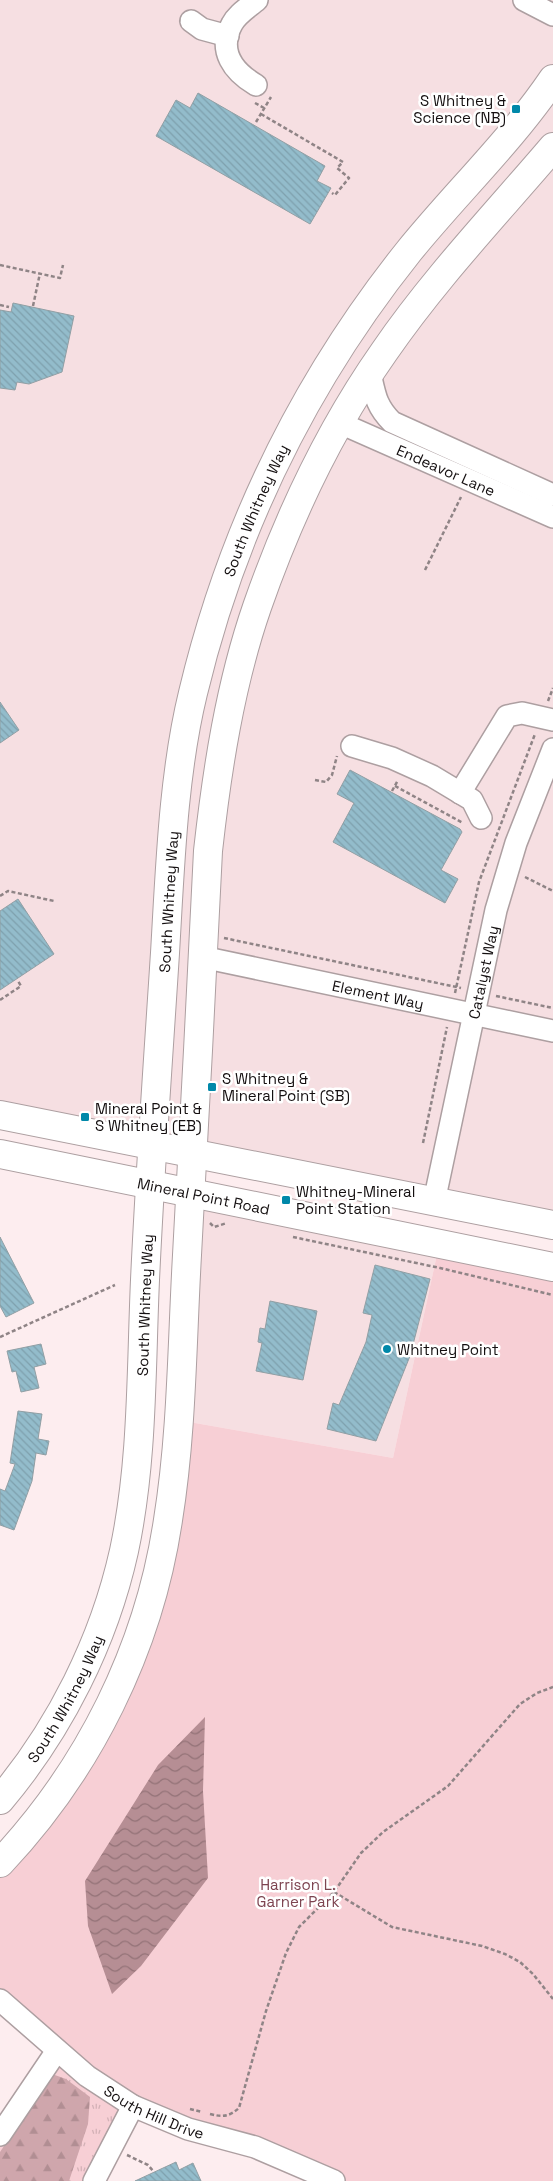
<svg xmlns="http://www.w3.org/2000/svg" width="553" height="2181" font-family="'Space Grotesk',sans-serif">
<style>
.built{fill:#f6dfe2}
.grass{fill:url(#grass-tufts)}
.forest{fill:url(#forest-firs)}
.park{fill:#f7cfd5}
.water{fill:url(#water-waves)}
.building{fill:url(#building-back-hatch);stroke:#919fa4}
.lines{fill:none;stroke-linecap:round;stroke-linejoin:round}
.minor-casing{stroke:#ad9fa1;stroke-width:24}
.major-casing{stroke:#ad9fa1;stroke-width:30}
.path{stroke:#8f8486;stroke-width:2.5;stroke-dasharray:4 2.5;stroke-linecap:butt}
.minor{stroke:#fff;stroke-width:21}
.major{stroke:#fff;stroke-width:28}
.poi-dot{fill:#0088a9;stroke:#fff;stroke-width:2}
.labels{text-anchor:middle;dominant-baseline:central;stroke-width:5;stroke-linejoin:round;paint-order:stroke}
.poi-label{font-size:15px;fill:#140f10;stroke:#fff;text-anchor:start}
.street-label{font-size:15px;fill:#140f10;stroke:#fff}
.park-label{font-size:15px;fill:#7d4450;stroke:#fff}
</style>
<defs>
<pattern id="grass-tufts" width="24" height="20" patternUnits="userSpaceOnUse" patternTransform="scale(1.25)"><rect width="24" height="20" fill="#f7cfd5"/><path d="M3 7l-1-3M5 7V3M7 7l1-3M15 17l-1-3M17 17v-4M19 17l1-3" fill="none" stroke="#d3b1b6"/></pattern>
<pattern id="forest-firs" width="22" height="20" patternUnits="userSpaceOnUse" patternTransform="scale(1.25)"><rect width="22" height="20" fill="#cfa6ac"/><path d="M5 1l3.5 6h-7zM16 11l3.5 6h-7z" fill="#b18e93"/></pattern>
<pattern id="water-waves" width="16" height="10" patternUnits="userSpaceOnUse" patternTransform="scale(1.25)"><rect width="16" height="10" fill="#b68e94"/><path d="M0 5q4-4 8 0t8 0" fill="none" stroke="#937277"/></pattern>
<pattern id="building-back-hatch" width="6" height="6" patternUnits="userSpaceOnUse" patternTransform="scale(1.25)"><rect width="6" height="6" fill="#93bccb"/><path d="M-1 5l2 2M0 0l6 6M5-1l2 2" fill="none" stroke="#7ea0ad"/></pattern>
</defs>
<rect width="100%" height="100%" fill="#fdedef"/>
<path class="built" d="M 0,0 L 553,0 L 553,1225 L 0,1115 Z
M 190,1193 L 437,1243 L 436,1259 L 393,1458 L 178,1420 Z"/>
<path class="grass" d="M 56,2052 L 133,2106 L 94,2181 L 0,2181 L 0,2135 Z"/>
<path class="forest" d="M 52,2074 L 66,2079 L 90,2097 L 88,2124 L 69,2181 L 0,2181 L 0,2152 Z"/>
<path class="park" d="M 437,1243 L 553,1267 L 553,2181 L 334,2181 L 165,2121 L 0,2000 L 0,1863 L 26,1836 L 143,1626 L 178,1420 L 393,1458 L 436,1259 Z"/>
<path class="water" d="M 205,1717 L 203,1791 L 208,1878 L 141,1966 L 112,1994 L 88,1926 L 85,1881 L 158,1765 Z"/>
<path class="building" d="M 198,93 L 325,166 L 317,181 L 331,188 L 310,224 L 156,136 L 176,100 L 190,108 Z
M 13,303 L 74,316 L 62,372 L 29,384 L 17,382 L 15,390 L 0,388 L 0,310 L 11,312 Z
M 0,702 L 19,730 L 0,743 Z
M 350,770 L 460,829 L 462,832 L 441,870 L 458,879 L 445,903 L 333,842 L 354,803 L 337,794 Z
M 18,899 L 54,954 L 0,990 L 0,911 Z
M 0,1237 L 34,1303 L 6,1317 L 0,1306 Z
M 375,1265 L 430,1279 L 410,1356 L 376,1441 L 327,1429 L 333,1403 L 339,1405 L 366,1342 L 372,1315 L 363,1313 Z
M 270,1301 L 317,1311 L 303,1380 L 256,1371 L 262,1343 L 258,1342 L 260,1328 L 265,1329 Z
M 41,1344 L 46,1364 L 34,1367 L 39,1388 L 21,1392 L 16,1371 L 12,1372 L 7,1351 Z
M 18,1411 L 42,1414 L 38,1439 L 49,1441 L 46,1455 L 36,1453 L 32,1481 L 14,1530 L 0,1525 L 0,1489 L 5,1491 L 15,1464 L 10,1463 Z
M 176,2162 L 179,2170 L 193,2163 L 201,2181 L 135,2181 Z"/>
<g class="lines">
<defs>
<g id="minor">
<path d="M 524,0 L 553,15"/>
<path d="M 191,21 L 202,29 L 228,36"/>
<path d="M 256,85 C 234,72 217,51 232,24 C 237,14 249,7 257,0"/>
<path d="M 370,373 C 375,395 376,406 392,422 L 553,495"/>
<path id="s1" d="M 340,423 L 553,517"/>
<path d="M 352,746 L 392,758 L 432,776 L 472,800 L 481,818"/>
<path d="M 460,793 L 507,716 L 522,713 L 553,720"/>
<path id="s2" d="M 202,957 L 553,1031"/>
<path id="s3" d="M 434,1202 L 496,910 L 516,843 L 553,749"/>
<path id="s4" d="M 0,2000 L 87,2076 L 133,2106 L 188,2129 L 255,2147 L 334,2181"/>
<path d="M 0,2135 L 56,2052"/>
<path d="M 94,2181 L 133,2106"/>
</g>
<g id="major">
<path d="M 0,1115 L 553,1225"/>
<path id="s5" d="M 0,1154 L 553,1267"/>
<path id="s6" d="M 0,1800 C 60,1729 104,1641 124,1551 C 143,1462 141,1370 145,1280 C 150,1171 158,1062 165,953 C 170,869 173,775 193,693 C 232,530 305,381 409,251 C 456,193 511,141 553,79"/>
<path d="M 0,1863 C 89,1769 149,1648 168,1520 C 182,1433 182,1343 187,1255 C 195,1120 201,986 208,851 C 217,770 230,685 257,607 C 288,518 330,429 384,352 C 434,279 496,214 553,147"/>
</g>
</defs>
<use href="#minor" class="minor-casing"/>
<use href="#major" class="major-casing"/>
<path class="path" d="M 255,103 L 264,108
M 261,114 L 343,162 L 337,168 L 349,178 L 335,195 L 332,193
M 256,122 L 271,97
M 0,265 L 60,278 L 63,265
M 0,305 L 9,307
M 33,306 L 40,273
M 425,570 L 461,497
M 548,701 L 553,688
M 315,780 L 326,782 L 332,775 L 337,756
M 395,786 L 463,823
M 392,791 L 398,780
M 525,877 L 553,891
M 0,896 L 8,891 L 54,901
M 224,938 L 461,988
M 455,993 L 479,882 L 535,734
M 496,996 L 553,1008
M 0,1000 L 21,986 L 18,981
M 423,1143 L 447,1027
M 210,1223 L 214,1227 L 227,1223
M 293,1237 L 440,1268 L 553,1295
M 0,1337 L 115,1285
M 334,1892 L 392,1927 L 482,1946 L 505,1954 L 520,1962 L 533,1974 L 553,1999
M 190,2109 L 202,2112
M 210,2114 C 222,2117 229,2117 239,2108 L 266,2011 L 286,1953 L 299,1927 L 334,1892 L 361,1853 L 383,1832 L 448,1786 L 520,1704 L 537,1693 L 553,1687
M 127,2155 L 148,2165 L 154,2172"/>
<use href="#minor" class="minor"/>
<use href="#major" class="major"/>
</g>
<g class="poi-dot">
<rect x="511" y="104" width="10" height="10" rx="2.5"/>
<rect x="207" y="1082" width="10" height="10" rx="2.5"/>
<rect x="80" y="1112" width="10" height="10" rx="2.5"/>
<rect x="281" y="1195" width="10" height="10" rx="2.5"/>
<circle cx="387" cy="1349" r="5"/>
</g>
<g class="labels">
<g class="poi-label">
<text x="506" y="100" text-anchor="end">S Whitney &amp;<tspan x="506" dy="17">Science (NB)</tspan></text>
<text x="222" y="1078">S Whitney &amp;<tspan x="222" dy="17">Mineral Point (SB)</tspan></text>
<text x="95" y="1108">Mineral Point &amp;<tspan x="95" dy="17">S Whitney (EB)</tspan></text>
<text x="296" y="1191">Whitney-Mineral<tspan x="296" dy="17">Point Station</tspan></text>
<text x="397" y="1349">Whitney Point</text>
</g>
<g class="street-label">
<text stroke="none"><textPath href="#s1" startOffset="116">Endeavor Lane</textPath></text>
<text stroke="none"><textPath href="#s6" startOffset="1336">South Whitney Way</textPath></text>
<text stroke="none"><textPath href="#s6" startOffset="932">South Whitney Way</textPath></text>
<text stroke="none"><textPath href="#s3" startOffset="235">Catalyst Way</textPath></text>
<text stroke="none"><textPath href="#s2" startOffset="180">Element Way</textPath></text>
<text stroke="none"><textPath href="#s5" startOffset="208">Mineral Point Road</textPath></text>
<text stroke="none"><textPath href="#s6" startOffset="528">South Whitney Way</textPath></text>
<text stroke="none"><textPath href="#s6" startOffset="121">South Whitney Way</textPath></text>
<text stroke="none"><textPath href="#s4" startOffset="192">South Hill Drive</textPath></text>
</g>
<g class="park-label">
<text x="298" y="1884">Harrison L.<tspan x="298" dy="17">Garner Park</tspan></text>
</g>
</g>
</svg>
